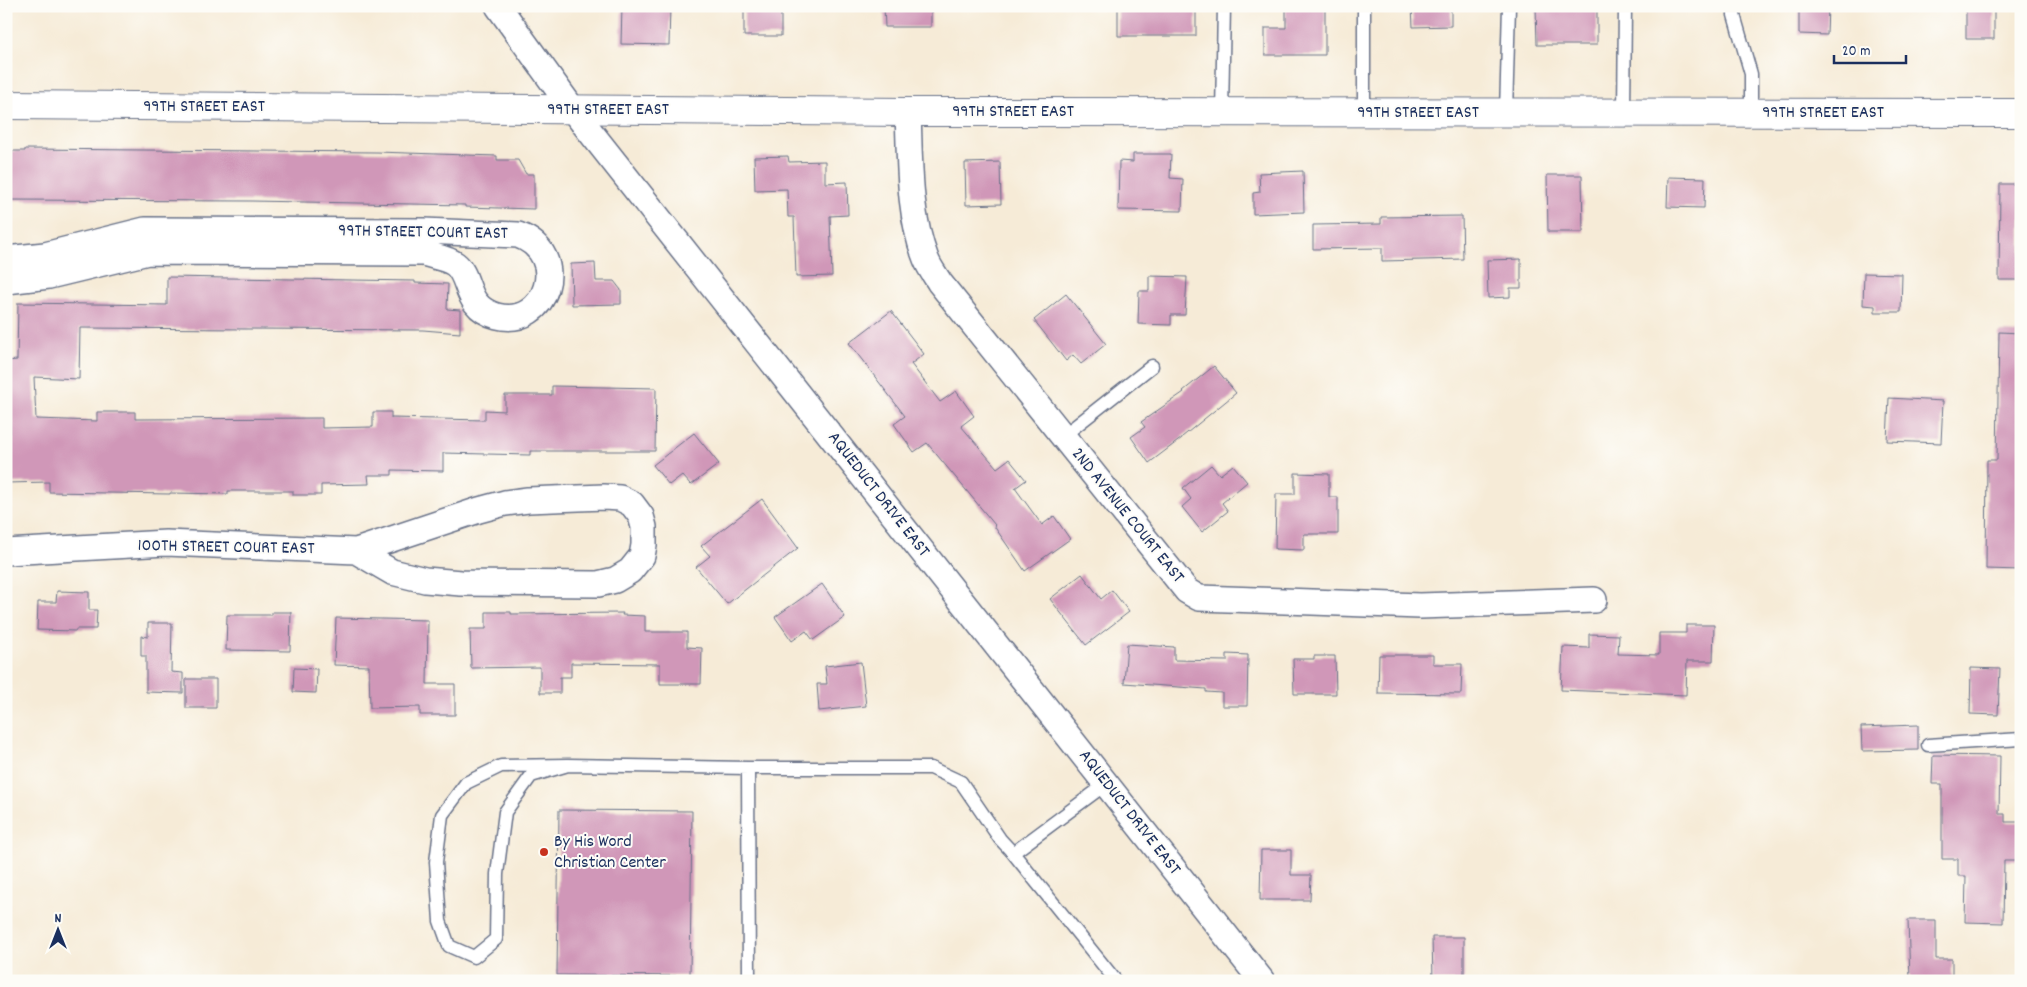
<svg xmlns="http://www.w3.org/2000/svg" width="2027" height="987" font-family="Dekko,sans-serif">
<style>
.building{fill:#d097b8}
.lines{fill:none;stroke-linecap:round;stroke-linejoin:round}
.service-casing{stroke:#687188;stroke-width:15}
.minor-casing{stroke:#687188;stroke-width:28}
.tertiary-casing{stroke:#687188;stroke-width:30}
.service{stroke:#fff;stroke-width:12}
.minor{stroke:#fff;stroke-width:25}
.tertiary{stroke:#fff;stroke-width:28}
.poi-dot{fill:#c8321e;stroke:#fdfcf7;stroke-width:2}
.labels{text-anchor:middle;dominant-baseline:central;stroke-width:4;stroke-linejoin:round;paint-order:stroke}
.street-label{font-size:18px;fill:#1b2f5e;stroke:#fdfcf7}
.poi-label{font-size:18px;fill:#1b2f5e;stroke:#fdfcf7;text-anchor:start}
</style>
<rect width="100%" height="100%" fill="#fdfcf7"/>
<filter id="ink" filterUnits="userSpaceOnUse"><feTurbulence type="fractalNoise" baseFrequency=".02" numOctaves="2"/><feDisplacementMap in="SourceGraphic" scale="10" xChannelSelector="R" yChannelSelector="G"/><feConvolveMatrix kernelMatrix="1 2 1 2 8 2 1 2 1" color-interpolation-filters="sRGB"/></filter>
<filter id="wash" filterUnits="userSpaceOnUse"><feTurbulence type="fractalNoise" baseFrequency=".0096" numOctaves="4" result="noise"/><feDisplacementMap in="SourceGraphic" scale="20" xChannelSelector="R" yChannelSelector="G"/><feGaussianBlur stdDeviation="1.12" result="paint"/><feColorMatrix in="noise" values="0 0 0 0 0 0 0 0 0 0 0 0 0 0 0 0 0 1.4 0 .05"/><feComposite in="paint" operator="in"/></filter>
<g filter="url(#wash)">
<rect width="100%" height="100%" fill="#f6ebd7"/>
<g id="blocks">
<path class="building" d="M 622,6 L 670,6 L 669,45 L 621,44 Z
M 744,6 L 781,6 L 781,36 L 744,36 Z
M 884,6 L 931,6 L 931,27 L 885,27 Z
M 1118,6 L 1196,6 L 1196,36 L 1118,36 Z
M 1286,6 L 1325,6 L 1325,55 L 1265,55 L 1265,28 L 1286,28 Z
M 1412,6 L 1451,6 L 1451,26 L 1413,27 Z
M 1536,6 L 1597,6 L 1597,45 L 1537,45 Z
M 1799,6 L 1828,6 L 1827,35 L 1799,34 Z
M 1966,6 L 1994,6 L 1994,39 L 1966,39 Z
M 25,149 L 377,152 L 497,156 L 497,160 L 518,160 L 526,174 L 534,174 L 534,209 L 465,207 L 465,205 L 251,201 L 8,200 L 6,151 L 25,151 Z
M 1133,154 L 1171,154 L 1170,178 L 1183,179 L 1182,211 L 1118,210 L 1119,161 L 1133,162 Z
M 788,156 L 789,162 L 825,161 L 825,183 L 847,182 L 848,215 L 830,216 L 832,276 L 796,277 L 794,217 L 788,217 L 787,189 L 755,190 L 754,157 Z
M 1000,162 L 1001,204 L 966,205 L 965,163 Z
M 1303,171 L 1304,212 L 1253,214 L 1253,193 L 1260,192 L 1259,173 Z
M 1547,175 L 1582,175 L 1583,232 L 1548,232 Z
M 1668,177 L 1705,178 L 1704,208 L 1667,207 Z
M 2000,184 L 2021,184 L 2021,280 L 1999,280 Z
M 1462,216 L 1463,259 L 1382,261 L 1382,248 L 1313,249 L 1313,225 L 1381,224 L 1381,217 Z
M 1521,259 L 1521,288 L 1510,288 L 1510,297 L 1488,298 L 1487,260 Z
M 595,263 L 596,281 L 614,281 L 621,290 L 621,304 L 572,305 L 571,264 Z
M 1864,273 L 1902,274 L 1901,312 L 1875,312 L 1875,306 L 1863,305 Z
M 1149,276 L 1187,277 L 1185,315 L 1171,315 L 1171,325 L 1138,324 L 1139,291 L 1149,291 Z
M 167,277 L 415,281 L 415,283 L 448,284 L 447,309 L 460,310 L 460,333 L 423,330 L 80,328 L 79,379 L 34,377 L 36,419 L 97,421 L 97,412 L 135,412 L 135,419 L 322,418 L 322,428 L 373,427 L 373,412 L 391,412 L 391,418 L 485,420 L 485,410 L 505,411 L 505,395 L 552,395 L 552,386 L 656,388 L 655,451 L 530,451 L 530,455 L 443,453 L 443,471 L 392,470 L 392,475 L 368,475 L 369,484 L 321,485 L 321,495 L 293,495 L 293,491 L 228,491 L 228,494 L 170,493 L 170,494 L 49,492 L 49,482 L 6,483 L 6,433 L 10,433 L 7,361 L 17,360 L 18,303 L 167,305 Z
M 1066,294 L 1106,344 L 1081,364 L 1073,355 L 1066,361 L 1034,320 Z
M 891,311 L 924,354 L 911,364 L 940,402 L 956,391 L 974,416 L 961,426 L 997,468 L 1009,459 L 1026,480 L 1015,488 L 1042,525 L 1054,516 L 1070,539 L 1025,571 L 994,526 L 995,525 L 927,443 L 914,452 L 894,424 L 905,416 L 849,343 Z
M 1999,332 L 2021,333 L 2021,570 L 1986,569 L 1987,460 L 1997,460 Z
M 1214,366 L 1236,393 L 1182,437 L 1182,438 L 1149,463 L 1131,437 L 1145,427 L 1141,422 L 1184,392 L 1183,391 Z
M 1889,398 L 1943,401 L 1941,443 L 1887,441 Z
M 694,433 L 719,464 L 691,485 L 682,475 L 669,485 L 653,465 Z
M 1211,465 L 1220,475 L 1233,465 L 1247,482 L 1222,503 L 1228,511 L 1202,532 L 1182,507 L 1191,499 L 1183,488 Z
M 1295,473 L 1329,474 L 1329,497 L 1338,497 L 1338,534 L 1304,534 L 1304,550 L 1275,549 L 1276,494 L 1295,494 Z
M 762,499 L 798,548 L 727,604 L 696,567 L 710,556 L 701,546 Z
M 1082,574 L 1101,599 L 1112,590 L 1129,612 L 1086,645 L 1050,599 Z
M 822,584 L 845,617 L 813,640 L 806,631 L 792,641 L 775,617 Z
M 57,591 L 89,592 L 89,610 L 97,610 L 96,629 L 76,629 L 76,631 L 37,630 L 38,602 L 56,602 Z
M 272,612 L 291,612 L 290,651 L 226,650 L 227,615 L 272,615 Z
M 486,612 L 511,612 L 511,614 L 623,613 L 622,615 L 645,616 L 645,632 L 687,632 L 687,647 L 702,648 L 701,684 L 660,684 L 660,664 L 571,663 L 571,677 L 560,677 L 560,693 L 540,693 L 540,667 L 471,668 L 470,629 L 486,629 Z
M 336,618 L 428,620 L 427,684 L 455,684 L 455,715 L 420,715 L 420,707 L 370,708 L 369,666 L 334,665 Z
M 148,623 L 172,623 L 171,672 L 183,673 L 183,693 L 146,692 L 146,656 L 141,656 L 141,636 L 148,637 Z
M 1686,625 L 1714,625 L 1713,661 L 1687,661 L 1686,695 L 1561,690 L 1563,647 L 1589,648 L 1589,634 L 1619,635 L 1618,654 L 1659,655 L 1659,633 L 1686,633 Z
M 1127,644 L 1174,647 L 1174,660 L 1227,661 L 1227,654 L 1248,655 L 1247,706 L 1222,706 L 1222,693 L 1206,692 L 1206,689 L 1124,683 Z
M 1379,655 L 1433,655 L 1433,664 L 1462,664 L 1461,694 L 1378,693 Z
M 1314,656 L 1335,656 L 1336,694 L 1294,694 L 1293,659 L 1314,659 Z
M 861,662 L 866,706 L 819,711 L 817,684 L 827,684 L 825,666 Z
M 294,668 L 317,669 L 316,693 L 293,692 Z
M 1971,668 L 2000,669 L 1998,715 L 1970,714 Z
M 186,679 L 216,679 L 216,708 L 186,708 Z
M 1918,725 L 1918,750 L 1862,751 L 1861,727 Z
M 1933,755 L 2000,756 L 1999,814 L 2005,814 L 2005,822 L 2021,822 L 2021,861 L 2004,861 L 2003,923 L 1965,922 L 1966,876 L 1958,876 L 1958,859 L 1942,859 L 1942,784 L 1932,784 Z
M 559,810 L 692,811 L 690,976 L 557,975 Z
M 1261,850 L 1291,850 L 1291,875 L 1311,875 L 1310,900 L 1260,900 Z
M 1908,920 L 1936,920 L 1936,959 L 1952,959 L 1952,980 L 1910,980 Z
M 1432,937 L 1464,937 L 1464,981 L 1433,981 Z"/>
</g>
</g>
<g filter="url(#ink)">
<use href="#blocks" fill-opacity="0" stroke="#687188" stroke-width="1"/>
<g class="lines">
<defs>
<path id="service" d="M 1734,6 L 1734,15 L 1751,74 L 1751,113
M 1222,113 L 1224,6
M 1364,113 L 1364,6
M 1506,113 L 1509,6
M 1624,113 L 1625,6
M 1063,436 L 1152,366
M 1928,745 L 2021,739
M 568,765 L 531,776 L 505,812 L 497,874 L 496,939 L 474,957 L 449,946 L 440,921 L 436,862 L 442,815 L 466,783 L 501,766 L 568,765 L 748,768
M 1013,853 L 1116,981
M 749,981 L 748,768 L 931,768 L 961,782 L 1000,839 L 1013,853 L 1106,784"/>
<path id="minor" d="M 498,6 L 573,110 L 1262,981
M 908,112 C 910,161 908,213 926,259 C 929,267 935,275 940,283 L 1187,591 L 1199,598 L 1420,606 L 1594,600
M 6,259 L 45,255 L 145,230 L 424,231 L 518,235 C 571,254 547,329 497,316 C 463,307 472,277 455,264 C 447,258 432,256 423,253 L 148,252 L 49,276 L 6,281
M 6,552 L 166,543 L 356,551 L 479,510 L 505,503 L 528,500 L 604,497 L 620,498 L 632,504 L 641,516 L 644,527 L 644,545 L 642,556 L 630,571 L 615,580 L 598,584 L 461,583 L 425,580 L 392,572 L 356,551"/>
<path id="tertiary" d="M 6,105 L 908,112 L 2021,113"/>
</defs>
<use href="#service" class="service-casing"/>
<use href="#minor" class="minor-casing"/>
<use href="#tertiary" class="tertiary-casing"/>
<use href="#service" class="service"/>
<use href="#minor" class="minor"/>
<use href="#tertiary" class="tertiary"/>
</g>
</g>
<circle class="poi-dot" cx="544" cy="852" r="5"/>
<g class="labels">
<g class="street-label">
<text x="204" y="107">99TH STREET EAST</text>
<text x="608" y="110">99TH STREET EAST</text>
<text x="1013" y="112">99TH STREET EAST</text>
<text x="1418" y="113">99TH STREET EAST</text>
<text x="1823" y="113">99TH STREET EAST</text>
<text transform="translate(423 233) rotate(1)">99TH STREET COURT EAST</text>
<text transform="translate(878 495) rotate(52)">AQUEDUCT DRIVE EAST</text>
<text transform="translate(1127 516) rotate(51)">2ND AVENUE COURT EAST</text>
<text transform="translate(226 548) rotate(1)">100TH STREET COURT EAST</text>
<text transform="translate(1129 813) rotate(52)">AQUEDUCT DRIVE EAST</text>
</g>
<g class="poi-label">
<text x="554" y="842">By His Word<tspan x="554" dy="21">Christian Center</tspan></text>
</g>
</g>
<rect width="2027" height="987" fill="none" stroke="#fdfcf7" stroke-width="25"/>
<g transform="translate(58 930)" stroke="#fdfcf7" stroke-width="4" paint-order="stroke">
<path d="M0-4L9 19L0 12L-9 19Z" fill="#1b2f5e"/>
<text y="-8" font-size="14" font-weight="bold" text-anchor="middle" fill="#1b2f5e">N</text>
</g>
<path d="M1834 55v8h72v-8" fill="none" stroke="#1b2f5e" stroke-width="2.5"/>
<text x="1842" y="55" font-size="15" fill="#1b2f5e" stroke="#fdfcf7" stroke-width="4" paint-order="stroke">20 m</text>
</svg>
